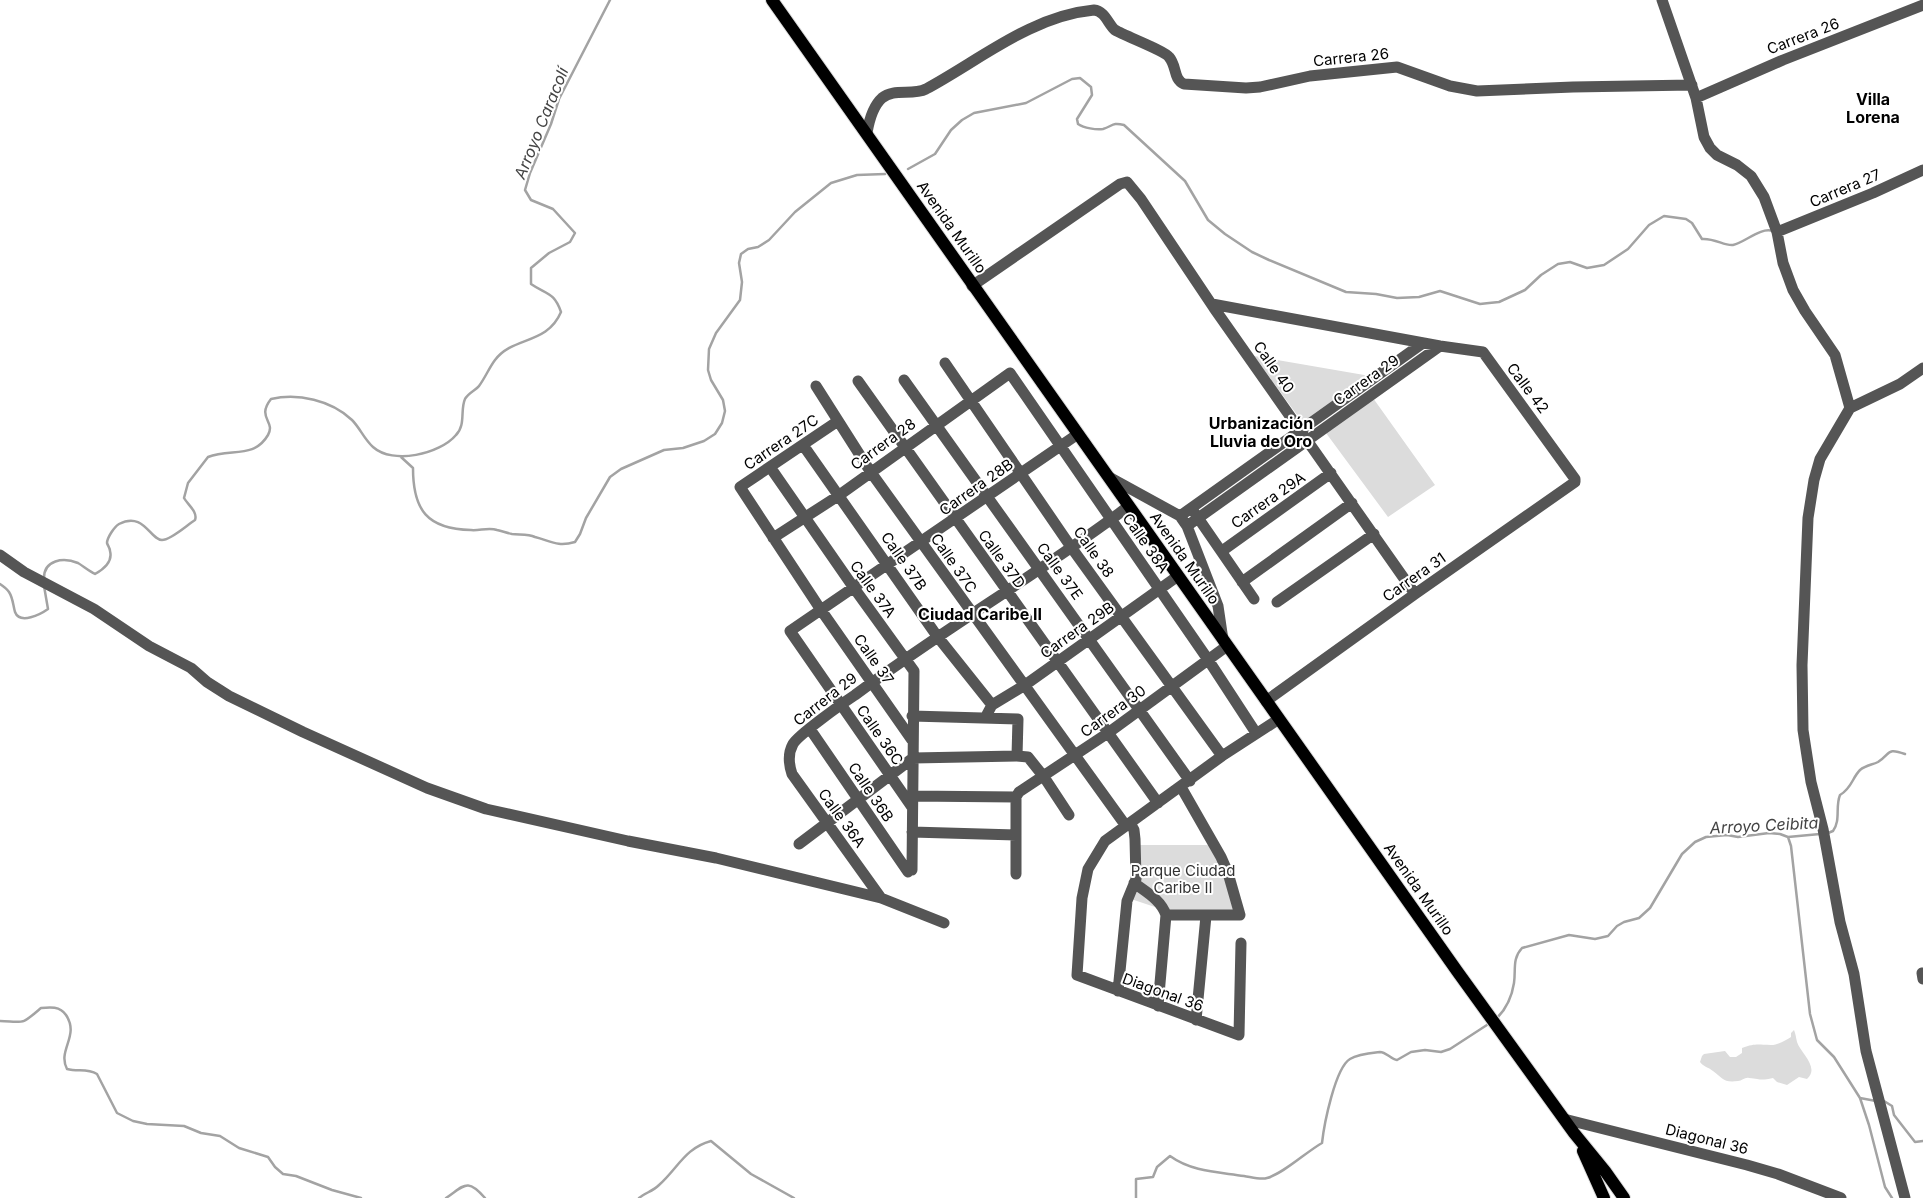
<svg xmlns="http://www.w3.org/2000/svg" width="1923" height="1198" font-family="Inter,sans-serif">
<style>
.green{fill:#dcdcdc}
.lines{fill:none;stroke-linecap:round;stroke-linejoin:round}
.stream{stroke:#a3a3a3;stroke-width:2.5}
.major-casing{stroke:#dbdbdb;stroke-width:14}
.minor{stroke:#555;stroke-width:11}
.major{stroke:#000;stroke-width:12}
.labels{text-anchor:middle;dominant-baseline:central;stroke-width:4;stroke-linejoin:round;paint-order:stroke}
.street-label{font-size:15px;fill:#000;stroke:#fff}
.park-label{font-size:15px;fill:#333;stroke:#fff}
.neighbourhood-label{font-size:16px;font-weight:bold;fill:#000;stroke:#fff}
.water-label{font-size:16px;font-style:italic;fill:#444;stroke:#fff}
</style>
<rect width="100%" height="100%" fill="#fff"/>
<path class="green" d="M 1254,356 L 1370,376 L 1303,423 Z
M 1373,398 L 1435,485 L 1388,517 L 1326,433 Z
M 1139,845 L 1209,845 L 1218,852 L 1235,911 L 1170,912 L 1131,899 Z
M 1794,1030 C 1796,1035 1796,1038 1797,1042 C 1801,1054 1820,1067 1807,1079 L 1799,1077 L 1787,1085 L 1777,1082 L 1773,1078 C 1760,1081 1761,1079 1749,1078 C 1745,1077 1742,1081 1738,1081 C 1723,1083 1723,1078 1713,1071 C 1708,1067 1704,1067 1700,1062 L 1702,1056 L 1704,1054 L 1725,1051 L 1730,1057 L 1736,1057 L 1742,1053 L 1742,1048 C 1756,1043 1758,1045 1771,1045 C 1778,1045 1786,1040 1791,1037 L 1791,1033 Z"/>
<g class="lines">
<path class="stream" d="M 908,169 L 935,154 L 951,130 L 962,120 L 974,113 L 1026,103 L 1072,79 L 1080,78 L 1091,87 L 1092,95 L 1077,119 L 1078,124 C 1084,128 1096,130 1103,129 C 1113,126 1112,122 1124,125 L 1185,181 L 1208,220 L 1225,234 L 1252,252 L 1269,260 L 1346,292 L 1376,294 L 1397,298 L 1419,297 L 1440,291 L 1480,304 L 1489,303 L 1499,302 L 1525,290 L 1541,275 L 1558,264 L 1570,262 L 1587,268 L 1604,265 L 1628,249 L 1649,225 L 1664,216 L 1686,219 L 1692,223 L 1702,239 C 1715,238 1724,246 1733,245 C 1746,242 1760,227 1773,231
M 401,457 L 413,468 C 413,510 427,529 471,530 C 479,531 489,527 497,530 C 502,531 507,533 512,534 C 519,535 528,534 535,537 C 551,541 557,547 575,542 L 580,534 L 586,518 L 610,477 L 621,469 L 664,450 L 683,448 L 704,441 L 715,434 L 722,423 L 725,411 L 723,400 L 711,380 L 708,370 L 709,349 L 716,333 L 740,300 L 742,282 L 739,263 L 741,254 L 748,249 L 758,247 L 769,240 L 795,212 L 831,183 L 857,175 L 885,174
M 44,578 C 44,560 63,557 78,563 C 83,566 89,571 95,574 C 104,569 113,562 110,551 C 110,548 108,546 107,543 C 107,538 114,527 119,524 C 144,511 150,540 162,540 C 171,540 187,525 195,520 C 198,512 188,505 184,498 L 188,483 L 208,457 C 231,448 254,459 268,435 C 276,421 256,418 271,399 C 298,393 331,400 352,420 C 360,428 364,439 373,447 C 393,465 440,454 456,435 C 466,425 460,410 465,399 C 468,393 476,390 479,386 C 485,378 489,368 495,360 C 513,336 547,345 561,312 C 554,292 547,295 531,284 L 531,268 L 549,253 L 570,242 L 575,233 L 553,209 L 531,200 L 525,190 L 530,173 L 551,124 L 559,99 L 610,0
M 0,584 C 3,586 7,589 9,592 C 13,598 13,605 15,612 C 20,625 41,614 48,609 L 44,586
M 1828,833 L 1833,831 C 1841,820 1835,807 1840,795 C 1852,788 1852,778 1860,770 C 1866,765 1872,765 1878,762 C 1891,754 1886,747 1905,754
M 1788,837 L 1791,846 L 1810,1014 L 1817,1040 L 1834,1057 L 1860,1098 L 1876,1101
M 1497,1018 C 1507,1008 1512,996 1514,983 C 1516,969 1512,959 1522,948 L 1569,935 L 1595,939 L 1608,936 L 1617,926 L 1624,922 L 1639,918 L 1650,908 L 1682,854 L 1695,842 L 1706,837 L 1727,835 L 1738,837 L 1769,833 L 1780,834 L 1788,837 L 1820,834
M 0,1021 C 26,1022 21,1025 41,1008 C 50,1007 60,1006 66,1015 C 80,1036 57,1050 67,1069 C 78,1072 87,1068 97,1074 L 117,1113 L 133,1121 L 147,1124 L 184,1126 L 201,1133 L 220,1136 L 239,1148 L 268,1157 L 275,1167 L 283,1174 L 296,1176 L 332,1190 L 361,1198
M 1860,1098 L 1869,1125 L 1885,1187 L 1892,1198
M 1884,1101 L 1892,1106 L 1894,1115 L 1915,1142 L 1923,1141
M 446,1198 C 464,1186 467,1177 485,1198
M 639,1198 C 645,1193 653,1191 659,1185 C 678,1168 685,1148 711,1141 L 751,1174 L 794,1198
M 1136,1198 L 1136,1179 L 1153,1177 L 1157,1167 L 1170,1156 C 1192,1172 1219,1172 1244,1176 C 1251,1177 1261,1180 1267,1178 C 1283,1174 1306,1152 1322,1143 C 1324,1125 1335,1068 1350,1059 C 1358,1054 1371,1053 1380,1052 C 1386,1052 1391,1059 1397,1060 L 1411,1052 L 1425,1050 L 1441,1052 L 1450,1049 L 1490,1023"/>
<defs>
<path id="major" d="M 772,0 L 1457,971 L 1574,1133 L 1605,1171 L 1624,1198
M 1583,1151 L 1604,1198"/>
</defs>
<use href="#major" class="major-casing"/>
<path class="minor" d="M 1662,0 L 1696,98 L 1704,137 L 1710,148 L 1717,155 L 1737,165 L 1751,176 L 1764,197 L 1777,232 L 1783,263 L 1793,290 L 1805,311 L 1835,355 L 1850,408
M 1696,98 L 1783,60 L 1923,5
M 867,133 C 869,121 873,106 882,98 C 894,88 912,96 926,89 C 980,60 1031,16 1094,10 C 1105,11 1108,24 1115,30 C 1125,36 1165,51 1169,57 C 1177,66 1173,79 1184,84 L 1246,88 L 1260,87 L 1310,76 L 1397,67 L 1450,86 L 1477,91 L 1573,87 L 1692,85
M 1777,232 L 1873,193 L 1923,170
M 972,286 L 1120,184 L 1127,182 L 1141,199 L 1214,308 L 1415,594
M 1212,304 L 1440,346 L 1483,352 L 1575,479 L 1575,482 L 1415,594 L 1266,701
M 945,363 L 1071,547 L 1222,756
M 904,380 L 1190,781
M 858,381 L 1158,803
M 816,386 L 870,471 L 1126,826
M 838,421 L 740,487 L 821,610 L 912,740
M 803,445 L 937,636 L 992,705
M 770,467 L 854,588 L 914,671 L 912,870
M 1109,477 L 1180,516 L 1187,526 L 1218,606 L 1223,640
M 1194,512 L 1254,599
M 1180,516 L 1423,343
M 1187,526 L 1440,346
M 773,538 L 838,496 L 1010,373 L 1209,661 L 1256,733
M 1222,551 L 1331,473
M 0,555 L 24,572 L 94,609 L 149,646 L 191,668 L 207,682 L 229,696 L 303,732 L 427,788 L 486,809 L 628,841 L 716,858 L 881,898 L 944,923
M 1242,582 L 1352,503
M 1277,602 L 1374,534
M 912,716 L 1018,719 L 1017,756
M 985,718 L 992,705 L 1025,685 L 1178,576
M 810,729 L 908,872
M 911,796 L 1016,797
M 1016,797 L 1019,792 L 1108,733 L 1227,646
M 912,807 L 790,631 L 1078,434
M 912,832 L 1016,835
M 799,844 L 913,758 L 1017,756 L 1028,757 L 1044,777 L 1069,815
M 1016,874 L 1016,797
M 1134,883 C 1146,892 1161,900 1166,915 L 1240,915 L 1228,873 L 1221,857 L 1181,787
M 881,898 L 792,774 C 789,765 788,753 793,744 C 798,735 843,703 855,695 C 944,629 1040,573 1129,506
M 1241,943 L 1239,1035 L 1077,975 L 1082,898 L 1088,869 L 1105,841 L 1222,756 L 1279,719
M 1922,973 L 1923,979
M 1118,991 L 1127,901 L 1136,879 L 1135,839 L 1134,830 L 1130,823
M 1158,1006 L 1166,915
M 1196,1020 L 1206,916
M 1564,1119 L 1747,1165 L 1778,1174 L 1841,1198
M 1905,1198 L 1866,1051 L 1854,974 L 1840,922 L 1823,829 L 1811,782 L 1803,730 L 1802,665 L 1808,518 L 1814,480 L 1820,459 L 1850,408 L 1900,384 L 1923,368"/>
<use href="#major" class="major"/>
</g>
<g class="labels">
<g class="street-label">
<text transform="translate(1803 36) rotate(-21)">Carrera 26</text>
<text transform="translate(1351 57) rotate(-6)">Carrera 26</text>
<text transform="translate(1845 188) rotate(-23)">Carrera 27</text>
<text transform="translate(952 227) rotate(55)">Avenida Murillo</text>
<text transform="translate(1274 367) rotate(55)">Calle 40</text>
<text transform="translate(1366 380) rotate(-35)">Carrera 29</text>
<text transform="translate(1528 388) rotate(53)">Calle 42</text>
<text transform="translate(781 442) rotate(-34)">Carrera 27C</text>
<text transform="translate(883 444) rotate(-36)">Carrera 28</text>
<text transform="translate(976 487) rotate(-35)">Carrera 28B</text>
<text transform="translate(1268 500) rotate(-35)">Carrera 29A</text>
<text transform="translate(1146 543) rotate(55)">Calle 38A</text>
<text transform="translate(1094 552) rotate(55)">Calle 38</text>
<text transform="translate(1185 558) rotate(55)">Avenida Murillo</text>
<text transform="translate(1002 559) rotate(54)">Calle 37D</text>
<text transform="translate(904 561) rotate(55)">Calle 37B</text>
<text transform="translate(954 563) rotate(55)">Calle 37C</text>
<text transform="translate(1060 571) rotate(54)">Calle 37E</text>
<text transform="translate(1414 577) rotate(-35)">Carrera 31</text>
<text transform="translate(873 589) rotate(54)">Calle 37A</text>
<text transform="translate(1077 630) rotate(-35)">Carrera 29B</text>
<text transform="translate(874 659) rotate(55)">Calle 37</text>
<text transform="translate(825 699) rotate(-38)">Carrera 29</text>
<text transform="translate(1113 711) rotate(-36)">Carrera 30</text>
<text transform="translate(880 735) rotate(55)">Calle 36C</text>
<text transform="translate(871 792) rotate(56)">Calle 36B</text>
<text transform="translate(842 818) rotate(54)">Calle 36A</text>
<text transform="translate(1419 889) rotate(55)">Avenida Murillo</text>
<text transform="translate(1163 992) rotate(20)">Diagonal 36</text>
<text transform="translate(1707 1139) rotate(14)">Diagonal 36</text>
</g>
<g class="park-label">
<text x="1183" y="870">Parque Ciudad<tspan x="1183" dy="17">Caribe II</tspan></text>
</g>
<g class="neighbourhood-label">
<text x="1873" y="99">Villa<tspan x="1873" dy="18">Lorena</tspan></text>
<text x="1261" y="423">Urbanización<tspan x="1261" dy="18">Lluvia de Oro</tspan></text>
<text x="980" y="614">Ciudad Caribe II</text>
</g>
<g class="water-label">
<text transform="translate(541 123) rotate(-68)">Arroyo Caracolí</text>
<text transform="translate(1764 825) rotate(-3)">Arroyo Ceibita</text>
</g>
</g>
</svg>
